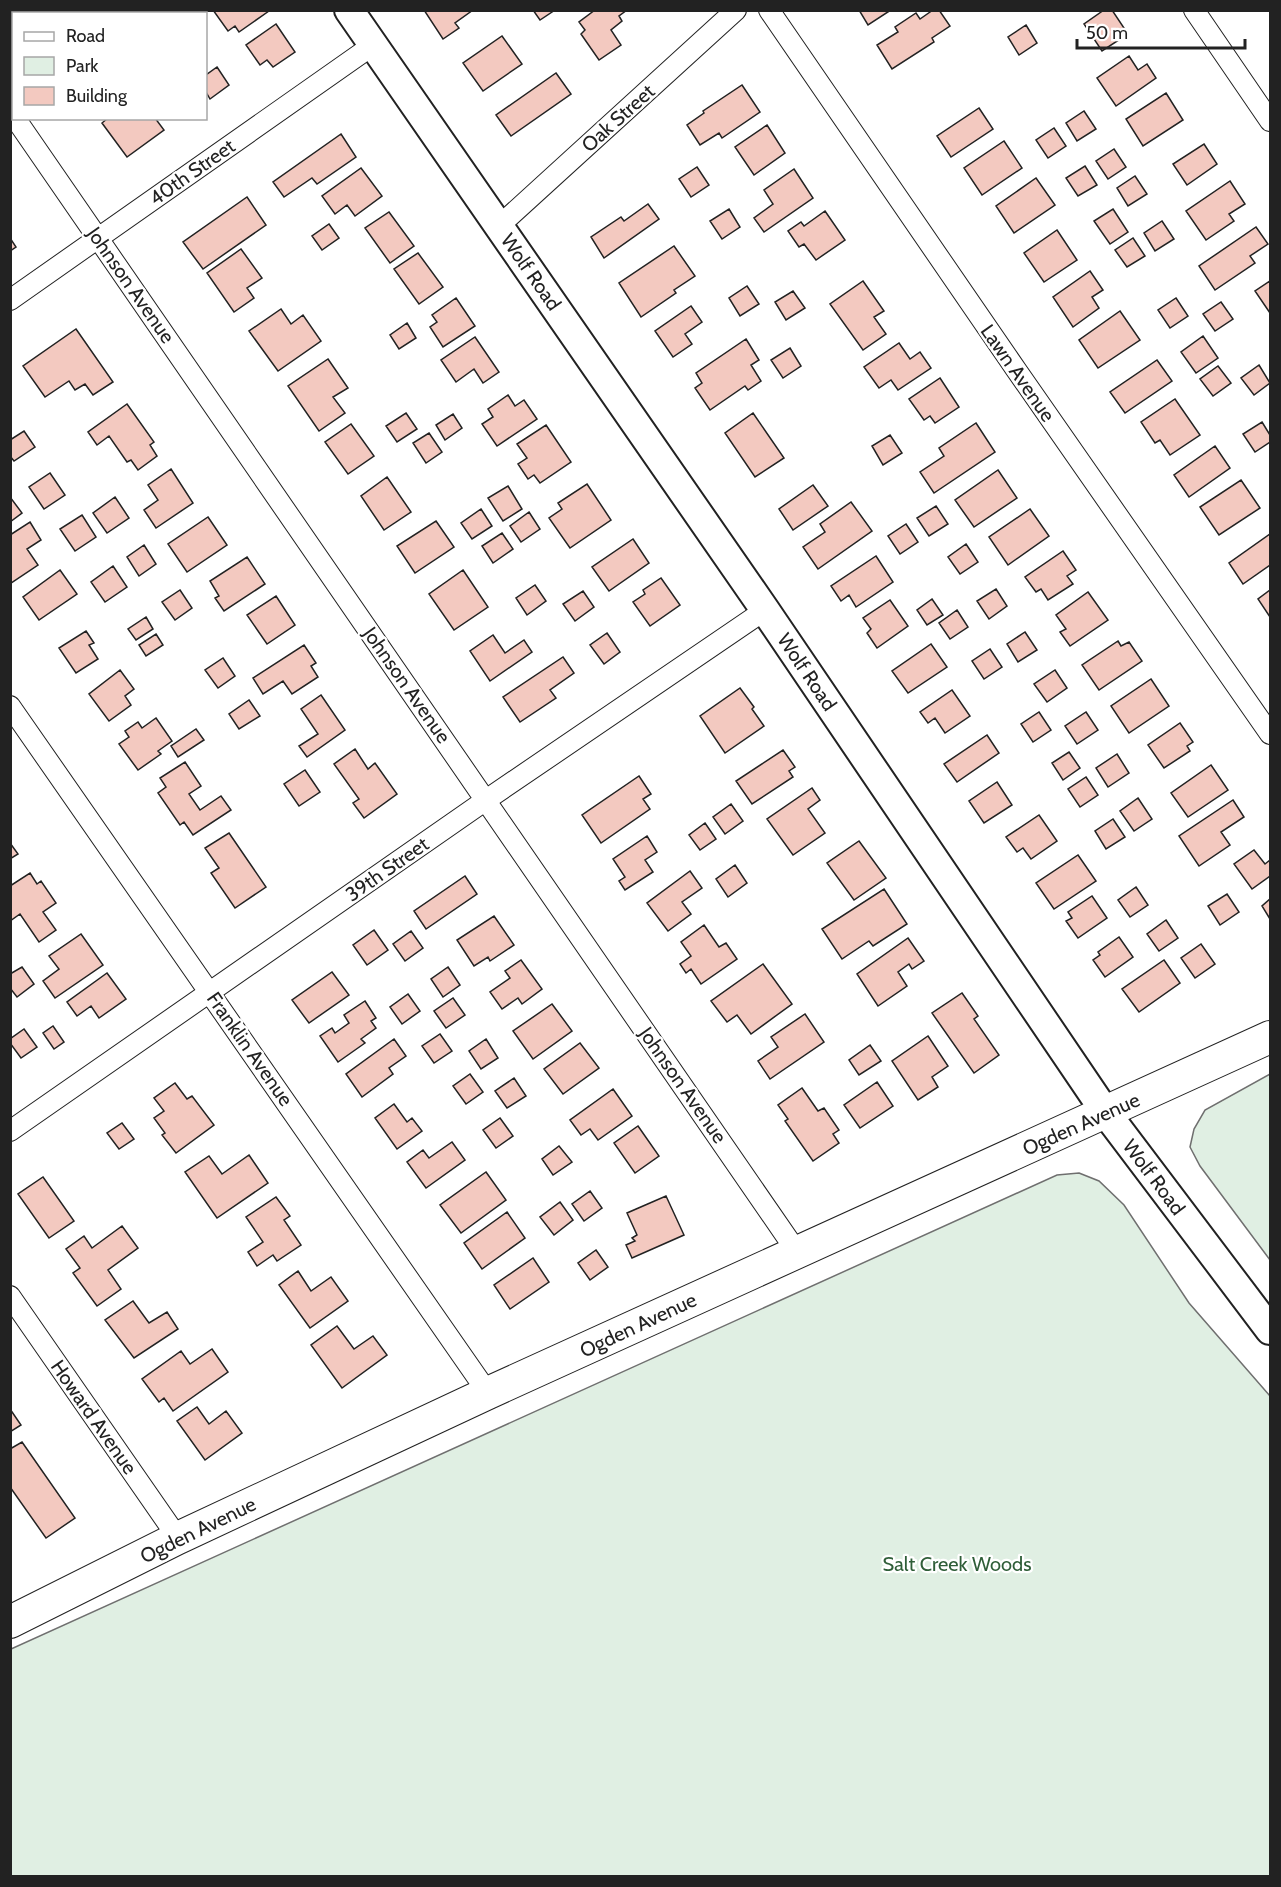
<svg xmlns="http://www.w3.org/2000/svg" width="1281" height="1887" font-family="Cabin,sans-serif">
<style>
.green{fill:#e0efe3;stroke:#6f6f6f;stroke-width:1.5}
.building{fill:#f3c9c0;stroke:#222;stroke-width:1.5}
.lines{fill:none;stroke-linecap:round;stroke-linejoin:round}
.street-casing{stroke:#222;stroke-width:22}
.secondary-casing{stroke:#222;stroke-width:32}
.primary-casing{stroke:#222;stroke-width:34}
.street{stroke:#fff;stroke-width:20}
.secondary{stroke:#fff;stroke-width:28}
.primary{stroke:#fff;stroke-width:32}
.labels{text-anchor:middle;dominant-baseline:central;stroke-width:4.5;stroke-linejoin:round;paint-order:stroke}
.street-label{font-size:20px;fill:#222;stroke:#fff}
.park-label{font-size:20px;fill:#2f5e38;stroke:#fff}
</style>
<rect width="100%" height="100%" fill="#fff"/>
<path class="green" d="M 1270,1074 L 1270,1260 L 1200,1166 L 1190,1147 L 1194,1129 L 1205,1110 Z
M 1079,1173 L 1099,1181 L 1124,1205 L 1189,1303 L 1270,1396 L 1270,1876 L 11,1876 L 11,1649 L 1057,1175 Z"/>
<path class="building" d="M 66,10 L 79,10 L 81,14 L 61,14 Z
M 164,10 L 184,10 L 180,14 L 167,14 Z
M 213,10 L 268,10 L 269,11 L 239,32 L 235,26 L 228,31 Z
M 424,10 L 473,10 L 455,23 L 459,28 L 443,39 Z
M 533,10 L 555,10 L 540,20 Z
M 595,10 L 627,10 L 619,16 L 622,21 L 611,30 L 621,45 L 599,60 L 581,34 L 585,30 L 579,22 Z
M 859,10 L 891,10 L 868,25 Z
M 933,10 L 939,10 L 950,26 L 932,38 L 934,42 L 892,69 L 877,45 L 898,32 L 895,27 L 916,13 L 920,19 Z
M 1104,10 L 1112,10 L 1128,34 L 1102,51 L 1084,24 Z
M 276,24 L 295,52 L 273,67 L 267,60 L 260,65 L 246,45 Z
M 1026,25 L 1037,43 L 1019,55 L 1008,37 Z
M 502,36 L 522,64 L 483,91 L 463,63 Z
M 1129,56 L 1138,70 L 1147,64 L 1156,78 L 1116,106 L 1097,78 Z
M 217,67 L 229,85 L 210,99 L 206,92 L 206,75 Z
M 556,73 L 571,94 L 511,136 L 496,115 Z
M 742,85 L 760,112 L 722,138 L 719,133 L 700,145 L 687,125 L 704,113 L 703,111 Z
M 1166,93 L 1183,120 L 1143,146 L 1126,119 Z
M 979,108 L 993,129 L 951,157 L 937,136 Z
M 1084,111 L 1096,129 L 1077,141 L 1066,123 Z
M 108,118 L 155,118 L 164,130 L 127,157 L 102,123 Z
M 767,125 L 785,153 L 754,175 L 735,147 Z
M 1054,128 L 1066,146 L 1048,158 L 1036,140 Z
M 341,134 L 356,157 L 317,184 L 312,178 L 284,197 L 273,182 Z
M 1004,141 L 1022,168 L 982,195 L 964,168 Z
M 1204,144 L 1217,164 L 1187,185 L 1173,164 Z
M 1114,149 L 1126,167 L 1108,179 L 1096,161 Z
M 1085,166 L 1097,185 L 1078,196 L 1066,178 Z
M 697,167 L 709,185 L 691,197 L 679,179 Z
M 361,168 L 382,196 L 355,216 L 347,205 L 335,214 L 322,196 Z
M 794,169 L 813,198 L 764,232 L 754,218 L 773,204 L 764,190 Z
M 1135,176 L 1147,194 L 1128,206 L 1117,188 Z
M 1036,178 L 1055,205 L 1014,233 L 996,206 Z
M 1230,181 L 1245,204 L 1229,214 L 1234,221 L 1206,240 L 1186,211 Z
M 247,197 L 266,225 L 203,269 L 183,242 Z
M 648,204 L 659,219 L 604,258 L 591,237 L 621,217 L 624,221 Z
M 729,209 L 740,227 L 722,239 L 710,221 Z
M 1113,209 L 1128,232 L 1110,244 L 1094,221 Z
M 825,211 L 845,240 L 816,260 L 804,244 L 799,247 L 788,231 L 801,222 L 804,226 Z
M 389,212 L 414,246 L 390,263 L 365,228 Z
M 1162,221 L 1174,239 L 1155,251 L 1144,233 Z
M 329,224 L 339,238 L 322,250 L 312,236 Z
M 1256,227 L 1268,244 L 1250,256 L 1255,263 L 1215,290 L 1199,266 Z
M 1057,230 L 1077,260 L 1044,282 L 1024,253 Z
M 10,238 L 16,247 L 10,251 Z
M 1133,238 L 1145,256 L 1127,267 L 1115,250 Z
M 674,246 L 695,276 L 674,290 L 676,293 L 641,317 L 619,283 Z
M 241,249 L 262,278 L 247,288 L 254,298 L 234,312 L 207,273 Z
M 418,253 L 443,287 L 419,304 L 394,269 Z
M 1090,271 L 1103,290 L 1092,297 L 1099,308 L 1073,327 L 1053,297 Z
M 863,281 L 884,311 L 874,317 L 886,334 L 863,350 L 830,304 Z
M 1270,281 L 1270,313 L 1255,291 Z
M 747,286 L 759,304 L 740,316 L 729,298 Z
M 793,291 L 805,308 L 786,320 L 775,302 Z
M 456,298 L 475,326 L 443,347 L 430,327 L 437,322 L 432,315 Z
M 1176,298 L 1188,316 L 1170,328 L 1158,310 Z
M 1221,302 L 1233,319 L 1215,331 L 1203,314 Z
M 691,306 L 702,322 L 685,334 L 692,344 L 673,357 L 655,331 Z
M 281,309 L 291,324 L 303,315 L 321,341 L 278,371 L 249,331 Z
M 1120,311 L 1140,340 L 1098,368 L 1079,340 Z
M 407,323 L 416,338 L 399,349 L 390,335 Z
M 76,329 L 113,382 L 93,395 L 85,384 L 75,390 L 69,381 L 45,397 L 23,366 Z
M 1203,336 L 1218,358 L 1196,373 L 1181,352 Z
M 475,337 L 499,372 L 483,383 L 474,369 L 456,382 L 441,360 Z
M 746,339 L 759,360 L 751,365 L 761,381 L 748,390 L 745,386 L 710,410 L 695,388 L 702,383 L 696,373 Z
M 899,343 L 910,359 L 920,352 L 931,368 L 898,390 L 891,380 L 879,388 L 864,367 Z
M 790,348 L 801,366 L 783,378 L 771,360 Z
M 328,359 L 348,388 L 333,397 L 345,413 L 319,431 L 288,386 Z
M 1157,360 L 1172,381 L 1125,413 L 1110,392 Z
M 1259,365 L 1270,383 L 1254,395 L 1241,378 Z
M 1218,366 L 1231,383 L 1213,396 L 1200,379 Z
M 940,378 L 959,407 L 935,423 L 930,416 L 924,420 L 909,399 Z
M 508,395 L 515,406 L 524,400 L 537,419 L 497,446 L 482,424 L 493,417 L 488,409 Z
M 1175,399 L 1200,435 L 1170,455 L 1160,440 L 1155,443 L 1141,422 Z
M 127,404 L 154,442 L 150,445 L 157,456 L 138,470 L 131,460 L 127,462 L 109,436 L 97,445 L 88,432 Z
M 406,413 L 417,429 L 397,442 L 386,426 Z
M 753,413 L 784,458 L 755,477 L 725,433 Z
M 453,414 L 462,428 L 445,440 L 436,425 Z
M 1262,422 L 1270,435 L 1270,442 L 1255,452 L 1243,434 Z
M 976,423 L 995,452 L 934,493 L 920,472 L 944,456 L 939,448 Z
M 351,424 L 374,456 L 348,474 L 325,442 Z
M 546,425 L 571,462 L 540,483 L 534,475 L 528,479 L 518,464 L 527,458 L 517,444 Z
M 24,431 L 35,447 L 14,461 L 10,456 L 10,440 Z
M 429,433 L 442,452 L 426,463 L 413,443 Z
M 890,435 L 902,453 L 883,465 L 872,446 Z
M 1215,446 L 1230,468 L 1189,497 L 1174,475 Z
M 171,469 L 193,503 L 156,528 L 144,510 L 158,500 L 148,485 Z
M 998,470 L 1017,498 L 974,527 L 955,500 Z
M 50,473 L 65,495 L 44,509 L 29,487 Z
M 387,477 L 411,512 L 384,530 L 361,496 Z
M 1241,480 L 1260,508 L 1219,535 L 1200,507 Z
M 587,484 L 611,520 L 570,548 L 549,518 L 562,509 L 558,503 Z
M 813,485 L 828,506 L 793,530 L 779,509 Z
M 508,486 L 522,509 L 503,521 L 488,498 Z
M 10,497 L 22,513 L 10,522 Z
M 115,497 L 129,518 L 107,533 L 93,513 Z
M 851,502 L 872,531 L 818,569 L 803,547 L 825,532 L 820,524 Z
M 936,506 L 948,524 L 929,536 L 917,518 Z
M 481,509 L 492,526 L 472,539 L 461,523 Z
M 1030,509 L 1049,536 L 1008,565 L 989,537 Z
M 529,512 L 540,529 L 521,542 L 510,526 Z
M 82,515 L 96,537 L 75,551 L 60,529 Z
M 208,517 L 227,545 L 187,572 L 168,544 Z
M 436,521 L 454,547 L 415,573 L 397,546 Z
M 30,522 L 41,540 L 27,549 L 38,565 L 11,583 L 10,535 Z
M 906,524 L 918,542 L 900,554 L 888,536 Z
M 502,533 L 513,549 L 493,563 L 482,546 Z
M 1270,534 L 1270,565 L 1243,584 L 1229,563 Z
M 633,539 L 649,563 L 609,591 L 592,567 Z
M 966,544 L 978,562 L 960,574 L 948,557 Z
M 144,545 L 156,564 L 139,576 L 127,557 Z
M 1063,551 L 1076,570 L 1067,576 L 1073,584 L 1048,600 L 1041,589 L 1036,592 L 1025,577 Z
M 876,556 L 893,582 L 856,607 L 849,595 L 841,601 L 831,586 Z
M 247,557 L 265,584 L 224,611 L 215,598 L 219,596 L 210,581 Z
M 113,566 L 127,587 L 105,602 L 91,582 Z
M 60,570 L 77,594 L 39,620 L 23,597 Z
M 463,570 L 488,607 L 454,630 L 429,594 Z
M 661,578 L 680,605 L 650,626 L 633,602 L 645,594 L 643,590 Z
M 535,585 L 546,601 L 527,615 L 516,598 Z
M 996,589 L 1007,606 L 989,619 L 977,601 Z
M 180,590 L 192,608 L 175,620 L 162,602 Z
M 1270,590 L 1270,617 L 1258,599 Z
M 583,591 L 594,607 L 575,621 L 563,604 Z
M 1088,592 L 1108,620 L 1070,646 L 1060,632 L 1066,629 L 1056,615 Z
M 276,596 L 295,625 L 267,644 L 247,615 Z
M 932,599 L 943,615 L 927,625 L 917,610 Z
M 890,600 L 908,626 L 877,648 L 867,633 L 871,629 L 863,618 Z
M 957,610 L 968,627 L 950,639 L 939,623 Z
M 146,617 L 153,629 L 136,640 L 128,629 Z
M 86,631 L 94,643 L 89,645 L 98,659 L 76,673 L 59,648 Z
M 1025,632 L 1037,650 L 1018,662 L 1007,644 Z
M 607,633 L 620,652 L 604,664 L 590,645 Z
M 156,634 L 163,645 L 146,656 L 139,645 Z
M 493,635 L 505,653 L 524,640 L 532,652 L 490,681 L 470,651 Z
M 1118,641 L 1121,646 L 1129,642 L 1142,661 L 1099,690 L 1082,665 Z
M 931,644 L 947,667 L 908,693 L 892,671 Z
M 304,645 L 316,663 L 311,666 L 318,677 L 292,694 L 283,681 L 263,694 L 253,678 Z
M 990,649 L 1002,667 L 984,679 L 972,661 Z
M 563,657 L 574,673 L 550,690 L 556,698 L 520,722 L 503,697 Z
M 223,658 L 235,676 L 218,688 L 205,670 Z
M 120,670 L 134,689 L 125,696 L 131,705 L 109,721 L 89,694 Z
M 1055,670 L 1067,688 L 1047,702 L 1034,684 Z
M 1151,679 L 1169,706 L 1129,733 L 1111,706 Z
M 740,688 L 754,707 L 752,709 L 764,726 L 725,753 L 700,716 Z
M 952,690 L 970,716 L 945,733 L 935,718 L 928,723 L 920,712 Z
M 321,695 L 345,730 L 307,757 L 299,746 L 318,734 L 301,709 Z
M 249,700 L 260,716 L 239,729 L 229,714 Z
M 1039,712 L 1051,730 L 1033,742 L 1021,724 Z
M 1086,712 L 1098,730 L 1077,744 L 1065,726 Z
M 156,718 L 172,741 L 158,751 L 161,754 L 138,770 L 119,744 L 129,737 L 125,731 L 138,722 L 142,728 Z
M 1180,723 L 1193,742 L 1187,746 L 1190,751 L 1164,768 L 1148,745 Z
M 196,729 L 204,740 L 178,757 L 171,746 Z
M 987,735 L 999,753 L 957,782 L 944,764 Z
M 355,749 L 368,769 L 375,763 L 397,794 L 364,818 L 353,803 L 359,799 L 334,764 Z
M 783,750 L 795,767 L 789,771 L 793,777 L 752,804 L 736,781 Z
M 1069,752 L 1080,768 L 1063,780 L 1052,763 Z
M 1117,754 L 1129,773 L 1108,787 L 1096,768 Z
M 185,762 L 201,786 L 189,794 L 200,810 L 221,796 L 231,810 L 193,835 L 184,822 L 180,825 L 158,793 L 166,787 L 160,778 Z
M 1211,765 L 1228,790 L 1188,817 L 1171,793 Z
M 305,770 L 320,792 L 299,806 L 284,784 Z
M 639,776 L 651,794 L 643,799 L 650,809 L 601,843 L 582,815 Z
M 1086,777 L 1098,795 L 1080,807 L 1068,789 Z
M 997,782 L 1012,805 L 984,823 L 969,801 Z
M 812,788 L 820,800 L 808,809 L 825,833 L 793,855 L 767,819 Z
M 1138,798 L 1152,819 L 1134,831 L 1120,811 Z
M 1233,800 L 1244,817 L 1221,832 L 1230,845 L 1199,866 L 1179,836 Z
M 731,804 L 743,821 L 725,834 L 713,817 Z
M 1039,815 L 1057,841 L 1031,859 L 1023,848 L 1017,852 L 1006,837 Z
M 1113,819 L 1125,837 L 1106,849 L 1095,831 Z
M 705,823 L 716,839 L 700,850 L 689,835 Z
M 229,833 L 266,887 L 235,908 L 211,873 L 219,868 L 205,848 Z
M 647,836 L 657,852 L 645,860 L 653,872 L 625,890 L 619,881 L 625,877 L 613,859 Z
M 859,841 L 886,878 L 854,900 L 827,863 Z
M 10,843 L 18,854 L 10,859 Z
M 1254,850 L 1265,864 L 1270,860 L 1270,876 L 1252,889 L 1234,864 Z
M 1078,855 L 1096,881 L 1054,909 L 1036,883 Z
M 735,865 L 747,883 L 728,897 L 716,879 Z
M 690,871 L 702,888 L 682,902 L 691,914 L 668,931 L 647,903 Z
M 30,873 L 37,884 L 41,881 L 56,903 L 43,912 L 56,930 L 39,942 L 20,914 L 10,921 L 10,886 Z
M 465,876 L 477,894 L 426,929 L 414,911 Z
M 1136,887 L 1148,905 L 1130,917 L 1118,900 Z
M 884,889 L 907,924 L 873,946 L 869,941 L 842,959 L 822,929 Z
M 1227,894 L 1239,912 L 1220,925 L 1208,906 Z
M 1092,896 L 1107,918 L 1078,938 L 1066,921 L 1072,918 L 1068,912 Z
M 1270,899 L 1270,919 L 1262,906 Z
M 494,916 L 514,945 L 490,961 L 488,957 L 474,966 L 457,940 Z
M 1166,920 L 1178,938 L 1159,951 L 1147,934 Z
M 704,925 L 719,947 L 726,943 L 737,959 L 701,984 L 691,969 L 686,973 L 680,964 L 691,956 L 681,942 Z
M 374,930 L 388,950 L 367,965 L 353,945 Z
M 411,931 L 423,948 L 405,961 L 393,944 Z
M 81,934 L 103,965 L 55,998 L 43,981 L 59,969 L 49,956 Z
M 1119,937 L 1133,957 L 1105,977 L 1093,960 L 1100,955 L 1098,952 Z
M 908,938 L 924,961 L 912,969 L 909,964 L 898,972 L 907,986 L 878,1006 L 857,974 Z
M 1201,944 L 1215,964 L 1195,978 L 1181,958 Z
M 521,960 L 542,989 L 522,1004 L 518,998 L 502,1009 L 490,992 L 510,978 L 505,971 Z
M 1164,960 L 1180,983 L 1139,1012 L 1122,989 Z
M 763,964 L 792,1004 L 751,1034 L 737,1015 L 727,1022 L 711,1001 Z
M 22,967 L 34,984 L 17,997 L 10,988 L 10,974 Z
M 448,967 L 460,985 L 443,997 L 431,979 Z
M 332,972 L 349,995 L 309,1023 L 292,1000 Z
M 107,973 L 126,999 L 99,1018 L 91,1006 L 77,1016 L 67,1002 Z
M 962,993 L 978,1016 L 974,1019 L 999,1055 L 974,1073 L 932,1013 Z
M 408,994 L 420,1011 L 402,1024 L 390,1007 Z
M 453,998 L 465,1015 L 446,1028 L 434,1011 Z
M 365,1001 L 376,1018 L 371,1021 L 376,1028 L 361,1039 L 365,1043 L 338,1062 L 320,1036 L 332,1028 L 335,1033 L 349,1023 L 344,1015 Z
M 552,1004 L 572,1031 L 533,1059 L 513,1031 Z
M 805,1014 L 824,1042 L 770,1079 L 758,1061 L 778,1047 L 771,1037 Z
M 53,1026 L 64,1042 L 54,1049 L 43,1033 Z
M 24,1029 L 37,1047 L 21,1058 L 10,1043 L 10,1039 Z
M 440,1034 L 452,1051 L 434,1063 L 422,1046 Z
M 928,1036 L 948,1066 L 932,1077 L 938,1087 L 918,1100 L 892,1061 Z
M 394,1039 L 406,1056 L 389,1068 L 393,1074 L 362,1097 L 346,1074 Z
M 486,1039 L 498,1058 L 481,1069 L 469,1051 Z
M 580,1043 L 599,1068 L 563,1094 L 544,1069 Z
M 870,1045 L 881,1061 L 859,1075 L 849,1060 Z
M 470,1074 L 483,1092 L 466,1104 L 453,1086 Z
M 514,1078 L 526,1096 L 507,1108 L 495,1091 Z
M 877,1082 L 893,1106 L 860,1128 L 844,1105 Z
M 175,1083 L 187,1099 L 192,1096 L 214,1125 L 176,1153 L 162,1135 L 165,1133 L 154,1118 L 164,1111 L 154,1098 Z
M 802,1088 L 818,1111 L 824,1108 L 839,1130 L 833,1134 L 839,1143 L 813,1161 L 785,1121 L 788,1119 L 778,1105 Z
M 613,1089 L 632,1116 L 598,1140 L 590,1129 L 581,1135 L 570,1120 Z
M 394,1104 L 407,1122 L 412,1118 L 422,1131 L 397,1149 L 375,1118 Z
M 500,1118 L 513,1136 L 496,1148 L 483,1130 Z
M 122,1123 L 134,1139 L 119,1149 L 107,1133 Z
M 638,1126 L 659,1156 L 635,1173 L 614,1143 Z
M 452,1142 L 465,1160 L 426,1188 L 407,1162 L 423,1150 L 429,1158 Z
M 559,1146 L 572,1162 L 553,1175 L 542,1159 Z
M 249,1155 L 268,1183 L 217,1218 L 185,1172 L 209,1156 L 222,1174 Z
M 486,1172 L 506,1200 L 461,1233 L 440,1205 Z
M 43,1177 L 74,1221 L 49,1238 L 18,1194 Z
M 590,1191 L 602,1208 L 584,1221 L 572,1204 Z
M 666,1196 L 684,1235 L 632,1258 L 626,1245 L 635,1241 L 632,1238 L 637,1235 L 627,1213 Z
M 276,1197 L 290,1216 L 284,1220 L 301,1245 L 277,1261 L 273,1255 L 257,1266 L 248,1252 L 263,1242 L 246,1217 Z
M 560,1202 L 573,1220 L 554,1235 L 540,1217 Z
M 507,1212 L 525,1238 L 482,1269 L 464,1243 Z
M 122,1226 L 138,1248 L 108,1270 L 121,1289 L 97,1306 L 73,1273 L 80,1268 L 66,1249 L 84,1236 L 92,1248 Z
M 596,1250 L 608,1267 L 590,1280 L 578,1263 Z
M 533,1258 L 549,1282 L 510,1309 L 494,1285 Z
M 298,1271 L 311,1291 L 331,1277 L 348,1301 L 310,1328 L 279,1285 Z
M 133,1301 L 149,1323 L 167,1312 L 178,1329 L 134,1358 L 105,1320 Z
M 337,1326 L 354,1349 L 373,1336 L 387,1355 L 342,1388 L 311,1345 Z
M 212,1349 L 228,1372 L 173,1411 L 164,1398 L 159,1402 L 142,1379 L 181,1351 L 190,1364 Z
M 197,1407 L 209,1424 L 226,1411 L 242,1433 L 205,1460 L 177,1421 Z
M 10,1409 L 21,1425 L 10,1432 Z
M 22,1442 L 75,1518 L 46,1538 L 10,1487 L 10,1449 Z"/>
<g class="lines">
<defs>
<path id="street" d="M 769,10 L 1017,371 L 1270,734
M 1194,10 L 1270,121
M 15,118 L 797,1252
M 499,226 L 736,10
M 10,300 L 373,45
M 10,706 L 488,1393
M 10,1131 L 486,800 L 765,610
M 10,1296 L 178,1538"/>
<path id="secondary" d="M 349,10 L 765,610 L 1106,1113 L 1270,1330"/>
<path id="primary" d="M 10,1622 L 178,1538 L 488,1393 L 1270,1037"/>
</defs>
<use href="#street" class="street-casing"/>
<use href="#secondary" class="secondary-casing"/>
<use href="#primary" class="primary-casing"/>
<use href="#street" class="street"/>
<use href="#secondary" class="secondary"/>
<use href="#primary" class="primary"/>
</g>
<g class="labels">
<g class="street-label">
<text transform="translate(618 118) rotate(-42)">Oak Street</text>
<text transform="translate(192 172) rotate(-35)">40th Street</text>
<text transform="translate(531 272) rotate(55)">Wolf Road</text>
<text transform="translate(131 285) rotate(55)">Johnson Avenue</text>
<text transform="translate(1018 373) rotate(55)">Lawn Avenue</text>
<text transform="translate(807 672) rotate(56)">Wolf Road</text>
<text transform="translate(407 685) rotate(55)">Johnson Avenue</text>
<text transform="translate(387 869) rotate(-35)">39th Street</text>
<text transform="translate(250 1049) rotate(55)">Franklin Avenue</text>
<text transform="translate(683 1085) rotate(55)">Johnson Avenue</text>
<text transform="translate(1081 1124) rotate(-24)">Ogden Avenue</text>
<text transform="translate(1154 1177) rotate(53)">Wolf Road</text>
<text transform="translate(638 1325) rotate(-25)">Ogden Avenue</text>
<text transform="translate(94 1417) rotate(55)">Howard Avenue</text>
<text transform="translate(198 1530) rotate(-26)">Ogden Avenue</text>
</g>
<g class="park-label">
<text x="957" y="1564">Salt Creek Woods</text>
</g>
</g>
<rect width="1281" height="1887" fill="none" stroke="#222222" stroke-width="24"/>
<rect x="12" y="12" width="195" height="108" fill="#ffffff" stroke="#a7a7a7" stroke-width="1.5"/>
<rect x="24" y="32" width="30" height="9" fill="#ffffff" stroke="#a7a7a7" stroke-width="1.5"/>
<text x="66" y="42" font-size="18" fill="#222222">Road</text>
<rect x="24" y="57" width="30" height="18" fill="#e0efe3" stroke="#a7a7a7" stroke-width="1.5"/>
<text x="66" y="72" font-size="18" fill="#222222">Park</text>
<rect x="24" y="87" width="30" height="18" fill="#f3c9c0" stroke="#a7a7a7" stroke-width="1.5"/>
<text x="66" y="102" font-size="18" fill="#222222">Building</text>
<path d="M1077 39v9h168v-9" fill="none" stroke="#222222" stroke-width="3"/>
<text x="1086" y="39" font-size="18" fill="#222222" stroke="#ffffff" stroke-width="4.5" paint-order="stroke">50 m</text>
</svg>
